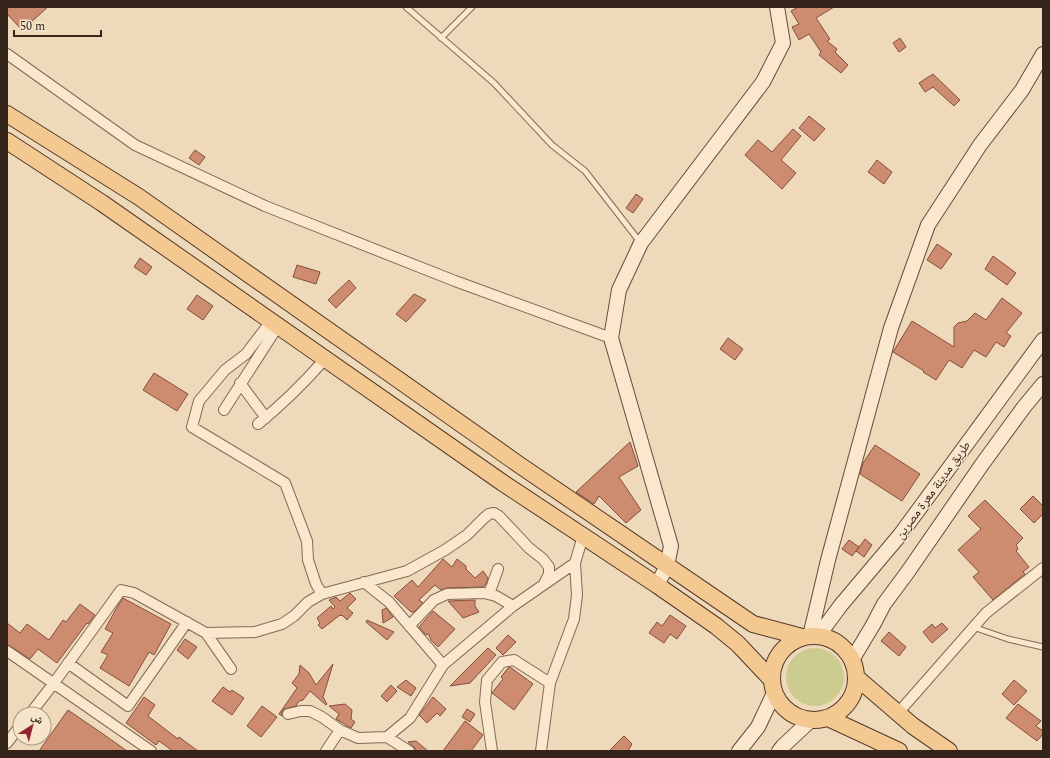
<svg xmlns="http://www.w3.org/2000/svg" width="1050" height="758" font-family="Spectral,'Noto Naskh Arabic',serif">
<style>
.green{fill:#cccc90}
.building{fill:#cd8c70;stroke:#854f3b}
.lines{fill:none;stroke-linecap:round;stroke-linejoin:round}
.lane-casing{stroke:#856955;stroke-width:7}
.street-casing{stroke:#856955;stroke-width:12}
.secondary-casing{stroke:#674a39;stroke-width:16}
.primary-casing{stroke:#53382a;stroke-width:18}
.lane{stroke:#f9e7ce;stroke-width:5}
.street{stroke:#f9e7ce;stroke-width:10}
.secondary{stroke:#f9e7ce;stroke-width:14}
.primary{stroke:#f4c991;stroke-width:16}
.labels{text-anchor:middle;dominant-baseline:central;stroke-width:3;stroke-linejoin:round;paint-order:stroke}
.street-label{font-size:13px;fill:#34241a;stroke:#f6e4cb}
</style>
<rect width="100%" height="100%" fill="#eed9bb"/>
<path class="green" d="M786 677a29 29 0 1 1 58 0a29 29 0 1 1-58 0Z"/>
<path class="building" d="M 7,7 L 48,7 L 22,30 L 7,14 Z
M 798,7 L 834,7 L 816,18 L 830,39 L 827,41 L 837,49 L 835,52 L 848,65 L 841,73 L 819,55 L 821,52 L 809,34 L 799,40 L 792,27 L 799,24 L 791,11 Z
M 900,38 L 906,47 L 899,52 L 893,43 Z
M 933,74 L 960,100 L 954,106 L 933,87 L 925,92 L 919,83 Z
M 809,116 L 825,129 L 814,141 L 799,128 Z
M 793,129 L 801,136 L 781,160 L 796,173 L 782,189 L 745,155 L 758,140 L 772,152 Z
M 195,150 L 205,157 L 199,165 L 189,158 Z
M 877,160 L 892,172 L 884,184 L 868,172 Z
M 636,194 L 643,199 L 633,213 L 626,208 Z
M 937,244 L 952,254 L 941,269 L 927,260 Z
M 993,256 L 1016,273 L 1007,285 L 985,269 Z
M 140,258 L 152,267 L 146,275 L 134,267 Z
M 297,265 L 320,272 L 316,284 L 293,277 Z
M 349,280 L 356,288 L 336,308 L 328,300 Z
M 414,294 L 426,300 L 406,322 L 396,314 Z
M 197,295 L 213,306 L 203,320 L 187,309 Z
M 1002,298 L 1022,313 L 1006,333 L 1011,336 L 1004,347 L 996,342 L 986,357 L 974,350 L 962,368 L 949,360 L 936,380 L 923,372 L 924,371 L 893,352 L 912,321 L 954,347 L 954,327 L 958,323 L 967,321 L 975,313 L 986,320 Z
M 728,338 L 743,349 L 735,360 L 720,349 Z
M 154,373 L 188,394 L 177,411 L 143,390 Z
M 630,442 L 638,466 L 619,477 L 641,510 L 626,523 L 599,496 L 594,504 L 576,492 Z
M 875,445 L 920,474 L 902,501 L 860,474 L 863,463 Z
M 1033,496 L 1043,506 L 1043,514 L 1034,523 L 1020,509 Z
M 985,500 L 1023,538 L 1016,545 L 1018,549 L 1016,551 L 1029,567 L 1023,572 L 1025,574 L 993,600 L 973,577 L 979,572 L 958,550 L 981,529 L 968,516 Z
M 865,539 L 872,545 L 864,557 L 856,551 Z
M 849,540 L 859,547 L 852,556 L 842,549 Z
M 443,559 L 452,567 L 457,559 L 466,566 L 466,569 L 475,578 L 483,571 L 488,578 L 486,584 L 483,587 L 447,588 L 441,590 L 435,585 L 419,600 L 423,603 L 414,612 L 411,612 L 394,596 L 412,580 L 418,587 Z
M 350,593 L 356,599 L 347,608 L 353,613 L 347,620 L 342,615 L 341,616 L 340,615 L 322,629 L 318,625 L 320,623 L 317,618 L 331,606 L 333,609 L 335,607 L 329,600 L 336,597 L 340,601 Z
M 123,598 L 171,624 L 154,655 L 149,652 L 129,686 L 100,668 L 108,655 L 101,652 L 113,633 L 105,629 L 116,609 Z
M 475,600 L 475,606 L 479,612 L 463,618 L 448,601 Z
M 80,604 L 95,615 L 88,624 L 87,623 L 57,663 L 38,649 L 30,659 L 7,644 L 7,623 L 20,633 L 27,624 L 49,640 L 63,620 L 66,622 Z
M 386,608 L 393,617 L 383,623 L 382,610 Z
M 433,611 L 455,629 L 438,647 L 431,640 L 429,635 L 425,634 L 419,627 Z
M 670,615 L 686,626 L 677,639 L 670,634 L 664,643 L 649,633 L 657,622 L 662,626 Z
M 367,620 L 394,632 L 387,640 L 366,622 Z
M 942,623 L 948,629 L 932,643 L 923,632 L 932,624 L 935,628 Z
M 889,632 L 906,647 L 899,656 L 881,641 Z
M 508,635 L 516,642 L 503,655 L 496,648 Z
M 185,639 L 197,647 L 188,659 L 177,650 Z
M 488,648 L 496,655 L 470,683 L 450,686 Z
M 333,664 L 323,697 L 327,704 L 326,705 L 310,691 L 303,700 L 299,701 L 296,706 L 284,709 L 282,712 L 282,716 L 279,714 L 297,688 L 292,683 L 299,674 L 300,665 L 309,673 L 316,685 Z
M 510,667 L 533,684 L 514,710 L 492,693 L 503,679 L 501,677 L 508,668 Z
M 406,680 L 416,688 L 411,696 L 397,687 Z
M 1014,680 L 1027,691 L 1014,705 L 1002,694 Z
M 391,685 L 397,691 L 387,702 L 381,696 Z
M 223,687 L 230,692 L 232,690 L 244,698 L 232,715 L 212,701 Z
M 144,697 L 155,705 L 148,716 L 178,739 L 179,737 L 198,751 L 173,751 L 159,741 L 156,745 L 126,723 Z
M 433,697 L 446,709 L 440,716 L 437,713 L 427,723 L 419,715 Z
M 345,704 L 352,710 L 351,719 L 355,722 L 351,728 L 336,719 L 339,714 L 329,706 Z
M 1018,704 L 1041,721 L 1036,726 L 1043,731 L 1043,734 L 1037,741 L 1006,718 Z
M 262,706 L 277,717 L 261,737 L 247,726 Z
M 467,709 L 475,714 L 470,722 L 462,717 Z
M 68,710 L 103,734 L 127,751 L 39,751 Z
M 465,721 L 483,735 L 471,751 L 443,751 Z
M 624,736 L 632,744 L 628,751 L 609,751 Z
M 416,741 L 428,751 L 415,751 L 415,748 L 408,742 Z"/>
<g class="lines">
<defs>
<path id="lane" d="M 406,7 L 494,83 L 552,145 L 585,171 L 640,242
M 441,38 L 472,7
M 973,627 L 1008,639 L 1043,647"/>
<path id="street" d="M 7,54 L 135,145 L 265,206 L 455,281 L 611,338
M 240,383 L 266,418
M 224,410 L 278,326
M 258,424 C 284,403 303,384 325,359
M 364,582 L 389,602 L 443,665
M 322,594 L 407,571 L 445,550 L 467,535 L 484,518 L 489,514 L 494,513 L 499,516 L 529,548 L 543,559 L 549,567 L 549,574 L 544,584
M 489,594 L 498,569
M 409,626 L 434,600 L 447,594 L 484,593 L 496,596 L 513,606
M 206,633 L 231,669
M 7,651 L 151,751
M 68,663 L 128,706 L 187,622
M 898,713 L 986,613 L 1043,568
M 30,714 L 54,683 L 121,590 L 134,593 L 206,633 L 255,632 L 282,624 L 294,616 L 308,602 L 322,594 L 316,584 L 308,560 L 307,541 L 285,483 L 192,427 L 199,401 L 225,370 L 246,354 L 271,321
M 288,714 L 301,711 L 310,711 L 322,717 L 340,730 L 358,738 L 387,737 L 410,718 L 443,665 L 513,606 L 575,563
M 387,737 L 409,751
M 7,743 L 20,726
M 326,751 L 340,730
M 492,751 L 485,702 L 487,680 L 502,662 L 514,660 L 550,683
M 541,751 L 550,683 L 574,619 L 577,595 L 575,563 L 583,536"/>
<path id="secondary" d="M 657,585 L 667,566 L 671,546 L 611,338 L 619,290 L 641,243 L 763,82 L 783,43 L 777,7
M 810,636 L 828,560 L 891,328 L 928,225 L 980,145 L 1022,90 L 1043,54
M 818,636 L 841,605 L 900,535 L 1043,340
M 852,660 L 873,625 L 884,604 L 907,573 L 983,463 L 1024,407 L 1043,384
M 739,751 L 758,727 L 774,693
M 779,751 L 783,746 L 811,720"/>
<path id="primary" d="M 7,114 L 139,197 L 518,464 L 753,624 L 802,637
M 7,141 L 102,203 L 503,483 L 657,585 L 716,626 L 738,644 L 771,679
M772 678a42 42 0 1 1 84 0a42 42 0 1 1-84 0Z
M 856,677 L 913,726 L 949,751
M 828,718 L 899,751"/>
</defs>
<use href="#lane" class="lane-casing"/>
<use href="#street" class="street-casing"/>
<use href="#secondary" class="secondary-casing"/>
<use href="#primary" class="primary-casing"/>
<use href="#lane" class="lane"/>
<use href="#street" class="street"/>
<use href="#secondary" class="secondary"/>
<use href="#primary" class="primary"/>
</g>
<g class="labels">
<g class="street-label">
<text transform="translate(933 490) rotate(-54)">طريق مدينة معرة مصرين</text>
</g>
</g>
<rect width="1050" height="758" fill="none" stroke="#34241a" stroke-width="16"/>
<g transform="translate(32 726) rotate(36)"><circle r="19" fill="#f6e4cb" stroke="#a89784"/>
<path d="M0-3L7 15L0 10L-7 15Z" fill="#952432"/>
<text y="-6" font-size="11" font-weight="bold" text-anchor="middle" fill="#34241a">ش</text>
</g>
<path d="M14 30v6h87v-6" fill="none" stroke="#34241a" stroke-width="2"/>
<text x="20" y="30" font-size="12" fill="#34241a" stroke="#f6e4cb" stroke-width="3" paint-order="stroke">50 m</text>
</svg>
